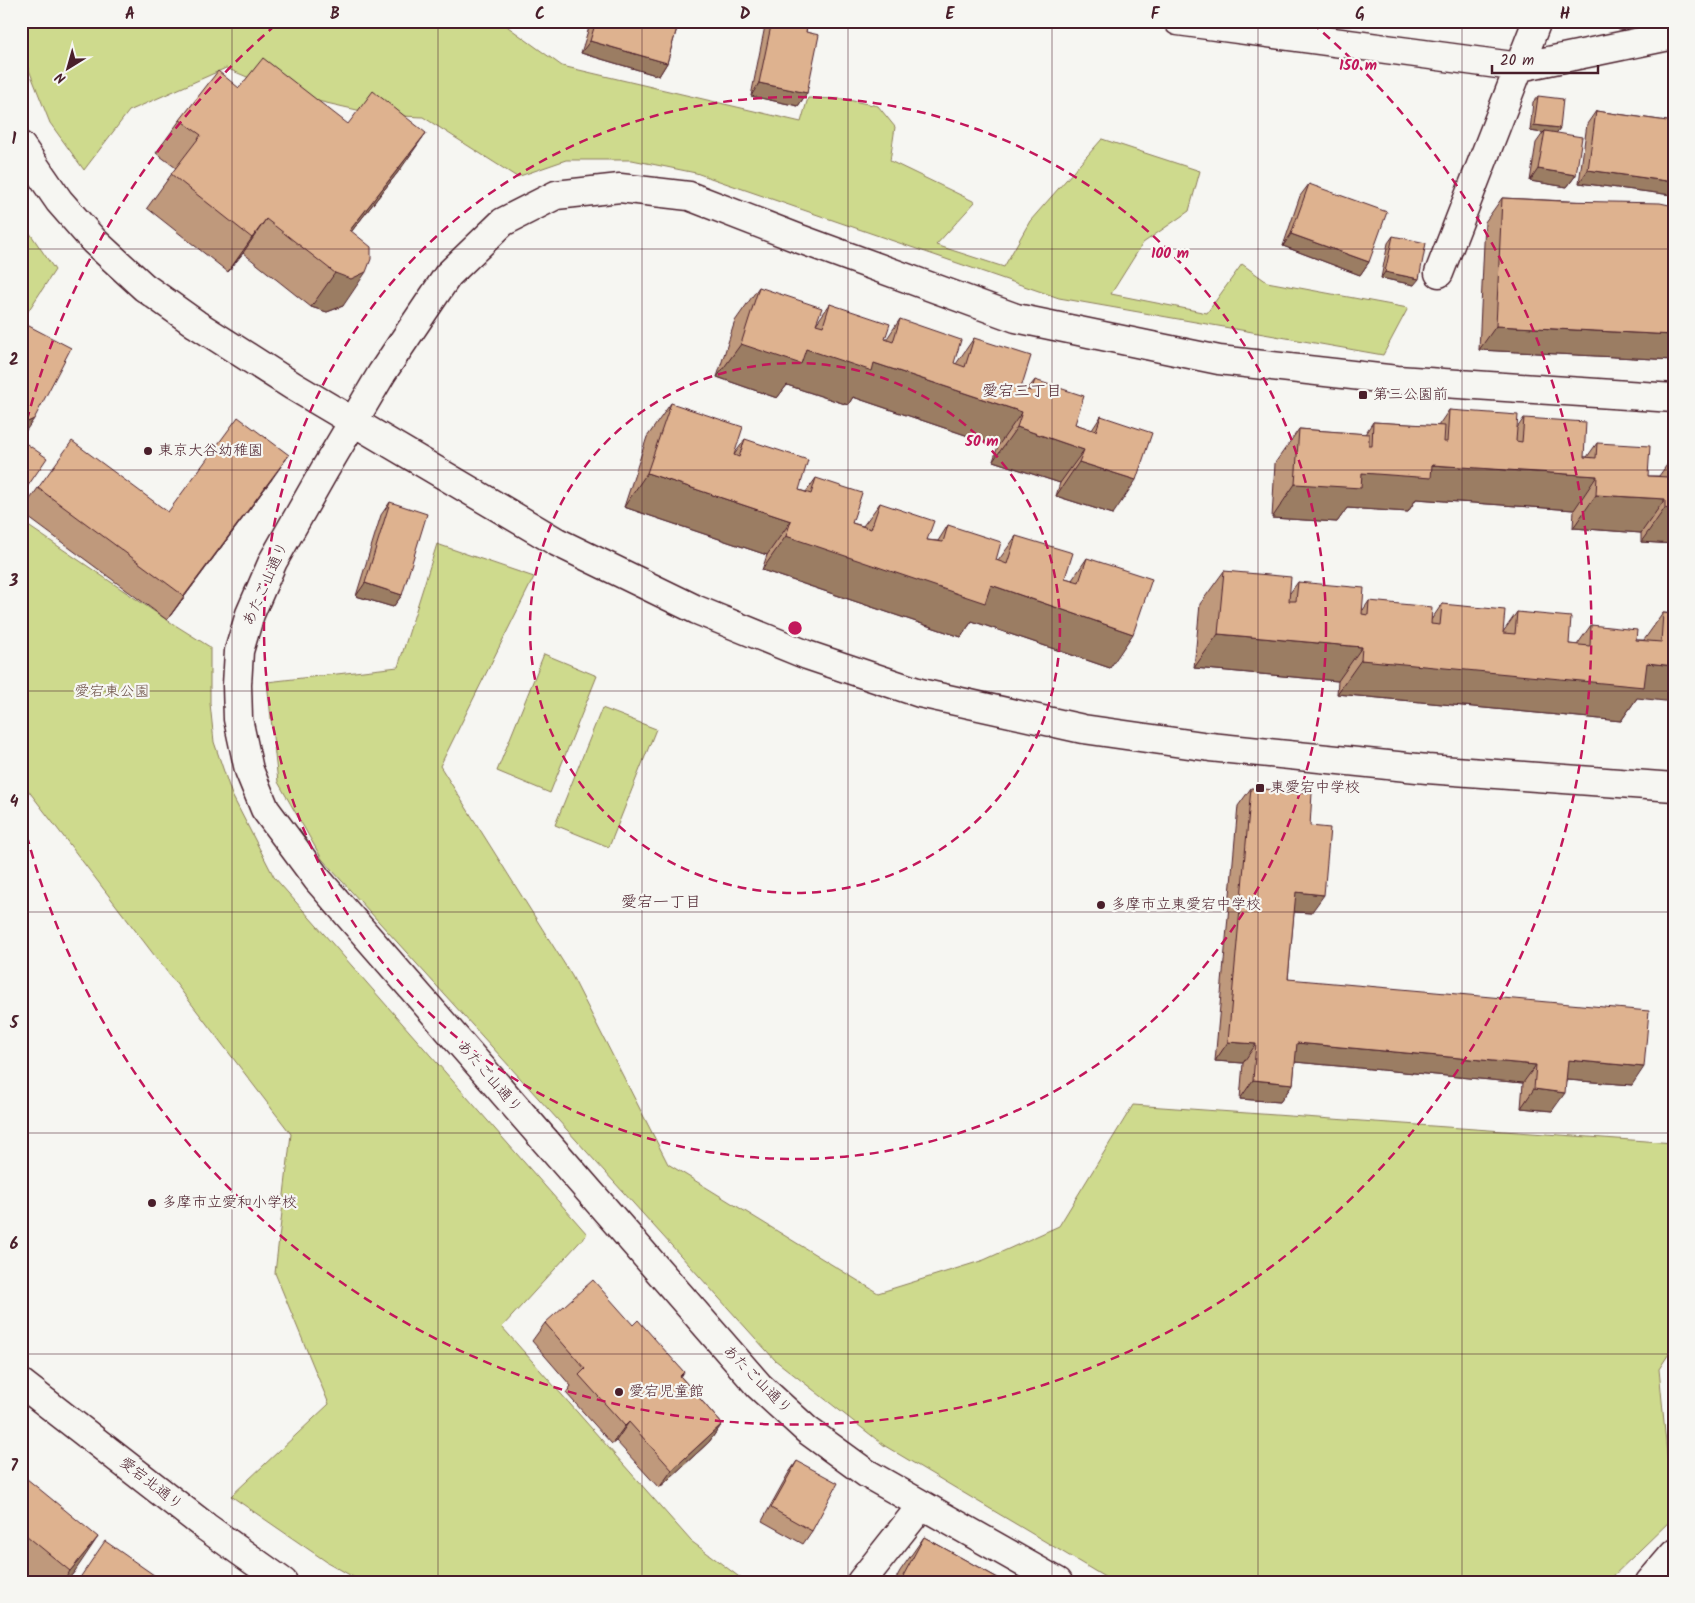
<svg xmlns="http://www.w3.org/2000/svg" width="1695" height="1603" font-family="Kalam,'Klee One',sans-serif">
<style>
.green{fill:#ceda8d;stroke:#8c7c5c}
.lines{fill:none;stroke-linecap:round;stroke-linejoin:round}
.minor-casing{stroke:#4a1f2b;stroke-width:31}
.minor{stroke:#f6f6f2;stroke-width:28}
.wall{fill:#bf997b;stroke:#4a1f2b}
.shaded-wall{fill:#9b7d64;stroke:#4a1f2b}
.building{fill:#deb28f;stroke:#4a1f2b}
.grid{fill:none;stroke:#4a1f2b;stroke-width:1;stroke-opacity:0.55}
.ring{fill:none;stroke:#c2185b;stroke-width:2.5;stroke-dasharray:9 6}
.poi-dot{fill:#4a1f2b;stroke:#f6f6f2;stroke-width:2}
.labels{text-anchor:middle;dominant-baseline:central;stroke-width:4.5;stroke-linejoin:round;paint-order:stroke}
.poi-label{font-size:15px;fill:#4a1f2b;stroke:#f6f6f2;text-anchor:start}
.street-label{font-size:15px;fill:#4a1f2b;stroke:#f6f6f2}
.park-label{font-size:15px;fill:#6b4e44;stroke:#f6f6f2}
.neighbourhood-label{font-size:16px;fill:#4a1f2b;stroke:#f6f6f2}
.centre{fill:#c2185b;stroke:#f6f6f2;stroke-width:2.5}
.ring-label{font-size:15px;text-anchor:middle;font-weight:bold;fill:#c2185b;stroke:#f6f6f2;stroke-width:4.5;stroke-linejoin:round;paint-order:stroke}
.neatline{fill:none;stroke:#4a1f2b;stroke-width:2}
.grid-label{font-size:16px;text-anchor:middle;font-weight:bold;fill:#4a1f2b}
</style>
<rect width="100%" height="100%" fill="#f6f6f2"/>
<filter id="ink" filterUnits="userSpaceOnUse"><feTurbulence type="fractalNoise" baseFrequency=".02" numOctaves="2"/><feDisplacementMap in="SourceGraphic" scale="10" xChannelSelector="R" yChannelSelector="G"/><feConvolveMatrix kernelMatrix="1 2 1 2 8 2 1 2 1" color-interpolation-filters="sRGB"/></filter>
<g filter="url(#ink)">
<path class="green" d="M 21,21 L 505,21 L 508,27 L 562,66 L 801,122 L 808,98 L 843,99 L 878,106 L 895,127 L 890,161 L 975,202 L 936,245 L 1004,267 L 1030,221 L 1102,139 L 1200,171 L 1189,211 L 1143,243 L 1111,294 L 1207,313 L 1242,264 L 1267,282 L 1408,308 L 1383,355 L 1059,298 L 696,173 L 632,160 L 566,160 L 517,177 L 423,117 L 379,115 L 287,94 L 226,68 L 129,111 L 84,170 L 50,123 L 25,60 L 21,46 Z
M 21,220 L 55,270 L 21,322 Z
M 21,521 L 167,620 L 210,647 L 210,703 L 214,742 L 232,795 L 274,877 L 587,1234 L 502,1327 L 691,1541 L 746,1582 L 362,1582 L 327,1562 L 231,1496 L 329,1404 L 275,1273 L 291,1134 L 21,781 Z
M 437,544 L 534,577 L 440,766 L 572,976 L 668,1164 L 878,1293 L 984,1260 L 1059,1226 L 1133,1105 L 1674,1143 L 1674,1346 L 1659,1369 L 1673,1518 L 1607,1582 L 1113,1582 L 885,1446 L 775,1360 L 322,859 L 278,782 L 267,682 L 398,667 Z
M 544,654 L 597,676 L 550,793 L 497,771 Z
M 602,708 L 656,729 L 609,847 L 555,825 Z"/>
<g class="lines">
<defs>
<path id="minor" d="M 1178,21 L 1520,67 L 1674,35
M 21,146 L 59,201 L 94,241 L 144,287 L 196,324 L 293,386 L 557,542 L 697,610 L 807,655 L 920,693 L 1083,729 L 1210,747 L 1427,769 L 1674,787
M 1439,273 L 1537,21
M 21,1383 L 206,1527 L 283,1582
M 861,1582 L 922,1505
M 1058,1582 L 866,1473 L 807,1430 L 759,1386 L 317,879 L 265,809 L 249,770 L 238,719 L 237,685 L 239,651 L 250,614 L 273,561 L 324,471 L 382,373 L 448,275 L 503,222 L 556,195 L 620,188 L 689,196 L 800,239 L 1016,318 L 1219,360 L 1397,380 L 1674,398
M 1650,1582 L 1674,1554"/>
</defs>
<use href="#minor" class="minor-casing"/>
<use href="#minor" class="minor"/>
</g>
<path class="wall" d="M 591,21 L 679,21 L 667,63 L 659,76 L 581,53 Z
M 766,21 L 808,21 L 806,32 L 807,93 L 798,106 L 751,96 Z
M 239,88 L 402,167 L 351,232 L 343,306 L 327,312 L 311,307 L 243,253 L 228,272 L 147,208 L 176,168 L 156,153 L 180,120 Z
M 1538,96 L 1560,128 L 1556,133 L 1576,175 L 1567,187 L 1530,181 L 1536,143 L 1543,133 L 1530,131 L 1533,102 Z
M 1596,111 L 1674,122 L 1674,193 L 1672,195 L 1579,183 L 1587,124 Z
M 1309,184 L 1369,262 L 1360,275 L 1283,246 L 1300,196 Z
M 1502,198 L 1674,206 L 1674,360 L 1479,350 L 1485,222 Z
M 1393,236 L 1414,285 L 1381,278 L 1388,243 Z
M 759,287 L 816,324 L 830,304 L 886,340 L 900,319 L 954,363 L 956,364 L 974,338 L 1021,388 L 1027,390 L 1035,380 L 1075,424 L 1092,430 L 1101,416 L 1113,514 L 1056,496 L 1060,483 L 993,461 L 998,446 L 853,397 L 848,405 L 787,385 L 777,398 L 717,377 L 735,321 Z
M 671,403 L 734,455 L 745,439 L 799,490 L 806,492 L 816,478 L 852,523 L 863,526 L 880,503 L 927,540 L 938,541 L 948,525 L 996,560 L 998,561 L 1016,536 L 1065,578 L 1072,580 L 1087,558 L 1110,668 L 972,621 L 961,637 L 762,570 L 767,555 L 624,507 L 647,437 Z
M 1449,410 L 1517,428 L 1524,418 L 1584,457 L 1587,457 L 1597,443 L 1648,476 L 1659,476 L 1669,462 L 1674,544 L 1641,542 L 1641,533 L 1573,528 L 1574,510 L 1416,499 L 1408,512 L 1347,508 L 1337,522 L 1272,518 L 1275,463 L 1299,429 L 1365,434 L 1373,422 L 1438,426 Z
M 272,479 L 167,620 L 21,512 L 38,488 L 168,512 Z
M 390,502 L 402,595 L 393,607 L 356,596 L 381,515 Z
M 1224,571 L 1290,593 L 1298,582 L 1363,610 L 1369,601 L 1431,620 L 1442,604 L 1503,632 L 1517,612 L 1569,644 L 1577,645 L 1591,625 L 1636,640 L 1644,640 L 1663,613 L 1674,614 L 1637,698 L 1621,721 L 1337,694 L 1338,681 L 1194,668 L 1200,604 Z
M 1251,788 L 1310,826 L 1311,913 L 1294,912 L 1288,979 L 1632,1085 L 1567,1080 L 1552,1111 L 1521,1108 L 1523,1083 L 1295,1062 L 1293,1084 L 1280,1102 L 1240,1099 L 1243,1063 L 1215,1061 L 1238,806 Z
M 545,1323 L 633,1325 L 684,1372 L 681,1377 L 722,1424 L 709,1442 L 659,1488 L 616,1441 L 612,1444 L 566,1393 L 571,1386 L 532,1341 Z
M 797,1461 L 812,1531 L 803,1544 L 762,1521 L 788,1474 Z
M 21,1474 L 75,1571 L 66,1582 L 21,1582 Z
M 924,1537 L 1005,1582 L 894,1582 L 900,1571 Z"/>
<path class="shaded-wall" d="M 590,41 L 667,63 L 659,76 L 581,53 Z
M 759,83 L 807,93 L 798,106 L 751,96 Z
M 1534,125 L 1560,128 L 1555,135 L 1545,131 L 1543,133 L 1530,131 Z
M 426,133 L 402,167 L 326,264 L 350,230 Z
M 1538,169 L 1576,175 L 1567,187 L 1530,181 Z
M 1588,170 L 1674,182 L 1674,193 L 1672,195 L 1579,183 Z
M 266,219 L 243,253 L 228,272 L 252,238 Z
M 1291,234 L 1369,262 L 1360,275 L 1283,246 Z
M 366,272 L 343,306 L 327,312 L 311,307 L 335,273 Z
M 1385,272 L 1419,279 L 1414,285 L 1381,278 Z
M 1496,326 L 1674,335 L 1674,360 L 1479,350 Z
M 741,344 L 806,349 L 874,363 L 1022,412 L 998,446 L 853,397 L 848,405 L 787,385 L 777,398 L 717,377 Z
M 34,419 L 25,432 L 21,434 L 21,425 Z
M 1017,427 L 1084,450 L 1060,483 L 993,461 Z
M 289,455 L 272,479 L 167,620 L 184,596 Z
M 1079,462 L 1136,480 L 1113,514 L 1056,496 Z
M 1432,465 L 1597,476 L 1574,510 L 1416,499 L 1408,512 L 1347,508 L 1337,522 L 1272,518 L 1295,484 L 1362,473 Z
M 647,473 L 791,521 L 767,555 L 624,507 Z
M 1596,495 L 1665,499 L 1641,533 L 1573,528 Z
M 1665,508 L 1674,509 L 1674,544 L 1641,542 Z
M 786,536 L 991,585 L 1133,634 L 1110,668 L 972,621 L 961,637 L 762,570 Z
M 365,583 L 402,595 L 393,607 L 356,596 Z
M 1218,634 L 1362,647 L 1338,681 L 1194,668 Z
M 1361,660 L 1647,663 L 1674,666 L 1674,702 L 1637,698 L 1621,721 L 1337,694 Z
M 1296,892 L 1324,895 L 1311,913 L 1283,911 Z
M 1228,1042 L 1256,1044 L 1243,1063 L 1215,1061 Z
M 1297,1043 L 1536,1065 L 1523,1083 L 1284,1061 Z
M 1568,1060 L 1644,1067 L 1632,1085 L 1555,1079 Z
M 1253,1080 L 1293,1084 L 1280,1102 L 1240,1099 Z
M 1534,1089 L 1565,1093 L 1552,1111 L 1521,1108 Z
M 629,1422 L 616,1441 L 612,1444 L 625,1426 Z
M 722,1424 L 709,1442 L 659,1488 L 672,1470 Z
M 98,1537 L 75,1571 L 66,1582 L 63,1582 L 70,1571 Z"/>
<path class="building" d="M 596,21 L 679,21 L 667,63 L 590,41 Z
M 772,21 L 808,21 L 806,32 L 819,35 L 807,93 L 759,83 Z
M 263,58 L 348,124 L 373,91 L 426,133 L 350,230 L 371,247 L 371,259 L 366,272 L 351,279 L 335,273 L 266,219 L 252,238 L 171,174 L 201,135 L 180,120 L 218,71 L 239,88 Z
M 1538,96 L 1563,99 L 1560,128 L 1534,125 Z
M 1596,111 L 1674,122 L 1674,182 L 1588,170 Z
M 1545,131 L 1582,137 L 1576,175 L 1538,169 Z
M 1309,184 L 1387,212 L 1369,262 L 1291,234 Z
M 1502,198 L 1562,201 L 1660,203 L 1674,206 L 1674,335 L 1496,326 Z
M 1393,236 L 1426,243 L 1419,279 L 1385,272 Z
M 759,287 L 822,308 L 816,324 L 823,326 L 830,304 L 890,324 L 885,339 L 893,342 L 900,319 L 961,340 L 954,363 L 965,367 L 974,338 L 1031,356 L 1021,388 L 1031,391 L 1035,380 L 1084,396 L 1075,424 L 1096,431 L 1101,416 L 1152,433 L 1136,480 L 1079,462 L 1084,450 L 1017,427 L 1022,412 L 874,363 L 872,371 L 806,349 L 801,364 L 741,344 Z
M 27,325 L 71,348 L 34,419 L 21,425 L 21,336 Z
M 671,403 L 743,427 L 734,455 L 739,457 L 745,439 L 808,460 L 799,490 L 811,494 L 816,478 L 862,493 L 852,523 L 871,529 L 880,503 L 934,521 L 927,540 L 943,542 L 948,525 L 1001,542 L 996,560 L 1007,564 L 1016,536 L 1073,553 L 1065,578 L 1079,582 L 1087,558 L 1152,579 L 1133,634 L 991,585 L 985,603 L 786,536 L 791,521 L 647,473 Z
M 1449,410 L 1518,415 L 1516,441 L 1522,442 L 1524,418 L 1586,422 L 1584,457 L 1596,458 L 1597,443 L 1650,446 L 1648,476 L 1668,477 L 1669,462 L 1674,463 L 1674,509 L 1665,508 L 1665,499 L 1596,495 L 1597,476 L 1432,465 L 1431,478 L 1362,473 L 1361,488 L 1295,484 L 1299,429 L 1369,434 L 1369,446 L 1372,446 L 1373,422 L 1445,426 L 1444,442 L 1447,442 Z
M 238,417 L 289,455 L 184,596 L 38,488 L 72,441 L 168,512 Z
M 21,440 L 47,458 L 23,493 L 21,492 Z
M 390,502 L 427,514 L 402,595 L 365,583 Z
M 1224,571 L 1291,577 L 1289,601 L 1296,601 L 1298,582 L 1364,588 L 1362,614 L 1368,615 L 1369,601 L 1432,607 L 1431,624 L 1440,625 L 1442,604 L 1505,610 L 1503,633 L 1515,634 L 1517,612 L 1571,617 L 1569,644 L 1590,646 L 1591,625 L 1637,630 L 1636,640 L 1661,642 L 1663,613 L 1674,614 L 1674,666 L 1647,663 L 1644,687 L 1361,660 L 1362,647 L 1218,634 Z
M 1251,788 L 1312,793 L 1310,826 L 1330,828 L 1324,895 L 1296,892 L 1288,979 L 1649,1011 L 1644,1067 L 1568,1060 L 1565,1093 L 1534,1089 L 1536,1065 L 1297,1043 L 1293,1084 L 1253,1080 L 1256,1044 L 1228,1042 Z
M 593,1280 L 633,1325 L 638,1320 L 684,1372 L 680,1376 L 722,1424 L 672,1470 L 629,1422 L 625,1426 L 579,1375 L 585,1369 L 545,1323 Z
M 797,1461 L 838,1483 L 812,1531 L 771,1508 Z
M 21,1474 L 98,1537 L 70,1571 L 21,1531 Z
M 924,1537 L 1005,1582 L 913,1582 L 903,1576 Z
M 105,1541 L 164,1582 L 77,1582 Z"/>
</g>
<path class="grid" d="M 232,21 L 232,1582M 438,21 L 438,1582M 642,21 L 642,1582M 848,21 L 848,1582M 1052,21 L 1052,1582M 1258,21 L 1258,1582M 1462,21 L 1462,1582M 21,249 L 1674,249M 21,470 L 1674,470M 21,691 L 1674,691M 21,912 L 1674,912M 21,1133 L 1674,1133M 21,1354 L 1674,1354"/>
<g class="ring">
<circle cx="795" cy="628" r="265"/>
<circle cx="795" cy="628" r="531"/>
<path d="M23 435A796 796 0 0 1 278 23M1312 23A796 796 0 1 1 23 821"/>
</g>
<g class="poi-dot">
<rect x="1358" y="390" width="10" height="10" rx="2.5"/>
<circle cx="148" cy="451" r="5"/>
<rect x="1255" y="783" width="10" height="10" rx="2.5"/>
<circle cx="1101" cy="905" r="5"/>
<circle cx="152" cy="1203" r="5"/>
<circle cx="619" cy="1392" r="5"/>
</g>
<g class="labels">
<g class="poi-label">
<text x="1373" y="395">第三公園前</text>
<text x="158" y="451">東京大谷幼稚園</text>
<text x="1270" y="788">東愛宕中学校</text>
<text x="1111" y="905">多摩市立東愛宕中学校</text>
<text x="162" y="1203">多摩市立愛和小学校</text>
<text x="629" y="1392">愛宕児童館</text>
</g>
<g class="street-label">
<text transform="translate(266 584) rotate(-66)">あたご山通り</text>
<text transform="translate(489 1077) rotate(49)">あたご山通り</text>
<text transform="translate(757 1380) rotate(45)">あたご山通り</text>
<text transform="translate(151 1484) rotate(38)">愛宕北通り</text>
</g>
<g class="park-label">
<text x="112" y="692">愛宕東公園</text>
</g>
<g class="neighbourhood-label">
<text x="1022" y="391">愛宕三丁目</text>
<text x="661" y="902">愛宕一丁目</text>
</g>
</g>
<circle cx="795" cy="628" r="8" class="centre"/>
<g class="ring-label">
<text x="1358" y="70">150 m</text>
<text x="1170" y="258">100 m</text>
<text x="982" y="446">50 m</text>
</g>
<rect width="1695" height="1603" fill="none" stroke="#f6f6f2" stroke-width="55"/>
<g transform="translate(68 68) rotate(217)" stroke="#f6f6f2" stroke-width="4" paint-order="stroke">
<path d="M0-4L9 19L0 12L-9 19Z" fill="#4a1f2b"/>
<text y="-8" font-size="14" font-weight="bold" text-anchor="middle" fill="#4a1f2b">N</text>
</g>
<path d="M1492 65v8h106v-8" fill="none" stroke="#4a1f2b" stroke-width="2.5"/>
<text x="1500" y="65" font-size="15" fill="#4a1f2b" stroke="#f6f6f2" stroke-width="4" paint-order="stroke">20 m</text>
<rect x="28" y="28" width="1640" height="1548" class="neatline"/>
<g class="grid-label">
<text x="130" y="19">A</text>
<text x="335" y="19">B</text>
<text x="540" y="19">C</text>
<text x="745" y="19">D</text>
<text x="950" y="19">E</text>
<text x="1155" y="19">F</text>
<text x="1360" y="19">G</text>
<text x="1565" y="19">H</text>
<text x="14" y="144">1</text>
<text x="14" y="365">2</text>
<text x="14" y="586">3</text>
<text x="14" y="807">4</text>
<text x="14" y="1028">5</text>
<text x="14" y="1249">6</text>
<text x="14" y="1471">7</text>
</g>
</svg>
